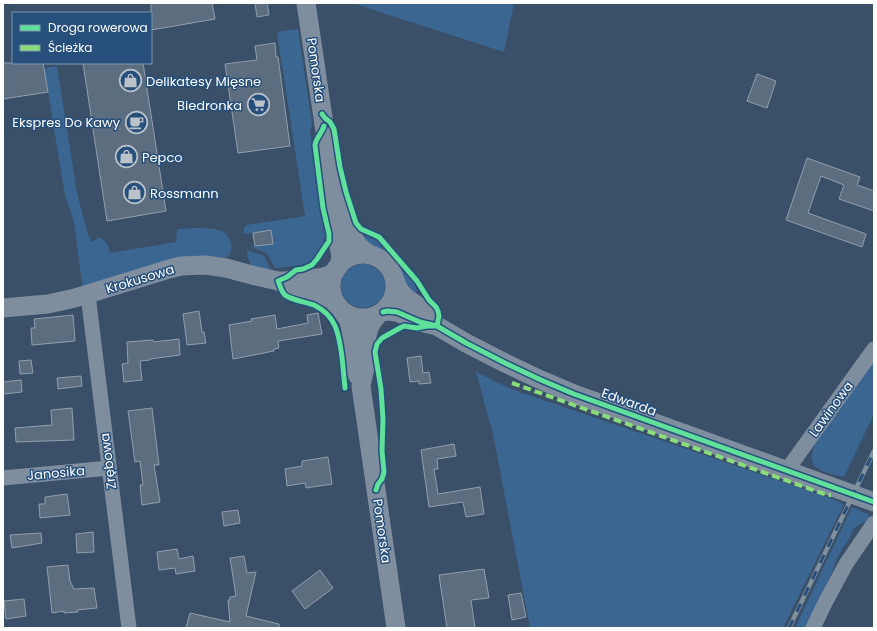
<svg xmlns="http://www.w3.org/2000/svg" width="877" height="631" font-family="Poppins,sans-serif">
<style>
.green{fill:#3b6692}
.building{fill:#5c6d80;stroke:#919fae}
.lines{fill:none;stroke-linecap:round;stroke-linejoin:round}
.minor{stroke:#7f8e9f;stroke-width:15}
.tertiary{stroke:#7f8e9f;stroke-width:19}
.rail-casing{stroke:#80909f;stroke-width:4.5}
.rail{stroke:#274f7b;stroke-width:3;stroke-dasharray:9;stroke-linecap:butt}
.quiet{stroke:#8add7b;stroke-width:4;stroke-dasharray:8 4;stroke-linecap:butt}
.cycleway-casing{stroke:#274f7b;stroke-width:8}
.cycleway{stroke:#60e19b;stroke-width:5}
.labels{text-anchor:middle;dominant-baseline:central;stroke-width:3;stroke-linejoin:round;paint-order:stroke}
.street-label{font-size:13px;fill:#fff;stroke:#274f7b}
.poi-label{font-size:13px;fill:#fff;stroke:#274f7b;text-anchor:start}
</style>
<rect width="100%" height="100%" fill="#3a5068"/>
<path class="green" d="M 352,3 L 514,3 L 504,52 Z
M 298,29 L 312,124 L 310,132 L 319,202 L 325,235 C 324,241 323,244 319,249 C 317,254 314,259 309,262 C 301,267 285,267 275,268 L 267,253 L 251,247 L 273,244 L 271,230 L 244,234 C 244,230 243,227 247,225 L 305,216 L 277,32 Z
M 57,66 L 77,193 L 88,235 L 92,242 L 100,237 L 108,245 L 110,253 L 176,242 L 177,230 L 178,229 C 191,228 206,227 219,230 C 229,233 236,248 228,256 C 225,258 222,258 219,259 L 83,290 L 74,222 L 65,195 L 44,68 Z
M 365,236 L 368,236 L 376,240 L 415,284 L 417,291 L 414,297 L 401,278 L 398,270 L 393,262 L 387,256 L 380,252 L 372,249 L 359,237 Z
M 247,250 L 264,256 L 272,272 L 252,266 L 248,258 Z
M341 286a22 22 0 1 1 44 0a22 22 0 1 1-44 0Z
M 874,360 L 874,414 L 844,477 C 817,470 803,469 818,437 Z
M 476,372 L 511,389 L 830,498 L 844,504 L 783,628 L 530,628 L 493,434 Z
M 852,507 L 868,514 L 869,516 L 868,519 C 864,523 857,525 853,530 C 851,533 851,536 849,539 C 842,549 836,558 833,570 L 806,628 L 795,628 Z"/>
<path class="building" d="M 151,3 L 212,3 L 215,19 L 151,30 Z
M 255,3 L 267,3 L 269,15 L 257,17 Z
M 275,43 L 276,57 L 278,57 L 290,146 L 238,153 L 225,64 L 257,60 L 255,46 Z
M 3,63 L 43,63 L 48,92 L 3,99 Z
M 83,63 L 143,63 L 166,211 L 107,221 Z
M 757,74 L 776,81 L 767,108 L 747,101 Z
M 807,158 L 860,177 L 857,185 L 874,191 L 874,211 L 839,199 L 844,185 L 821,176 L 808,213 L 866,234 L 862,247 L 786,220 Z
M 271,230 L 273,244 L 255,246 L 253,233 Z
M 199,311 L 202,332 L 204,332 L 206,343 L 187,345 L 183,314 Z
M 318,313 L 322,334 L 278,341 L 279,348 L 274,349 L 274,351 L 233,359 L 229,325 L 252,321 L 251,319 L 275,315 L 277,329 L 308,323 L 307,315 Z
M 73,315 L 75,341 L 32,345 L 31,328 L 35,328 L 34,319 Z
M 179,339 L 180,355 L 150,359 L 150,360 L 140,361 L 142,380 L 124,382 L 122,364 L 128,363 L 127,342 L 153,340 L 154,342 Z
M 421,356 L 423,373 L 429,372 L 431,383 L 419,384 L 419,381 L 410,382 L 407,358 Z
M 31,360 L 33,373 L 20,374 L 19,361 Z
M 81,376 L 82,386 L 58,389 L 57,378 Z
M 21,380 L 22,392 L 3,394 L 3,382 Z
M 72,408 L 74,440 L 16,442 L 15,428 L 52,425 L 51,410 Z
M 152,408 L 159,465 L 154,465 L 160,502 L 142,505 L 140,485 L 143,485 L 140,461 L 135,462 L 128,411 Z
M 454,444 L 456,456 L 437,459 L 438,469 L 434,469 L 438,494 L 480,487 L 484,514 L 466,517 L 463,502 L 429,507 L 421,450 Z
M 328,457 L 332,484 L 306,488 L 305,483 L 287,486 L 285,469 L 302,466 L 302,461 Z
M 67,494 L 70,515 L 40,518 L 39,504 L 45,504 L 45,497 Z
M 238,510 L 240,523 L 224,526 L 222,512 Z
M 93,532 L 94,552 L 77,553 L 76,534 Z
M 41,533 L 42,543 L 12,548 L 10,535 Z
M 177,549 L 179,559 L 193,556 L 195,571 L 176,574 L 175,568 L 159,570 L 157,552 Z
M 244,556 L 247,573 L 256,572 L 246,616 L 279,624 L 279,628 L 186,628 L 190,613 L 230,622 L 228,600 L 230,600 L 230,597 L 236,596 L 230,558 Z
M 68,565 L 70,581 L 74,589 L 94,588 L 97,608 L 77,610 L 78,612 L 64,613 L 64,611 L 52,613 L 47,567 Z
M 484,569 L 489,598 L 471,600 L 475,628 L 447,628 L 439,575 Z
M 320,570 L 333,588 L 305,609 L 292,591 Z
M 521,593 L 526,617 L 512,620 L 508,595 Z
M 24,599 L 26,616 L 6,619 L 4,601 Z"/>
<g class="lines">
<path class="minor" d="M 88,295 L 129,628
M 787,470 L 874,349
M 3,478 L 109,468
M 813,628 L 825,603 L 846,564 L 874,523"/>
<path class="tertiary" d="M 306,3 L 333,185 L 334,222 L 341,256 L 339,266
M 337,196 C 340,204 344,212 347,220 C 353,237 354,246 371,255
M331 286a32 32 0 1 1 64 0a32 32 0 1 1-64 0Z
M 395,280 C 401,299 411,300 425,311 C 429,315 431,320 435,323
M 282,281 C 287,281 293,279 298,279 C 311,278 323,280 335,272
M 3,308 L 48,304 L 75,298 L 169,269 L 181,266 L 205,265 L 226,268 L 256,276 L 278,281 L 297,290 L 322,295 L 332,300 L 338,306
M 342,311 C 345,315 348,318 349,322 C 355,340 349,360 358,376
M 383,312 L 387,311 L 397,312 L 420,322 L 437,326 L 466,343 L 505,363 L 541,380 L 574,394 L 874,502
M 377,316 C 363,329 367,350 365,367 C 364,374 362,380 361,386 L 396,628"/>
<defs>
<path id="rail" d="M 789,628 L 874,451"/>
</defs>
<use href="#rail" class="rail-casing"/>
<use href="#rail" class="rail"/>
<path class="quiet" d="M 512,383 L 827,495 L 831,495"/>
<defs>
<path id="cycleway" d="M 322,114 L 325,118 L 330,122 L 334,129 L 340,167 L 346,192 L 356,223 L 361,229 L 379,237 L 417,281 L 429,300 L 436,307 L 438,311 L 439,316 L 437,326 L 427,326 L 417,328 L 404,326 L 400,328 L 382,338 L 377,344 L 375,352 L 381,389 L 383,419 L 382,451 L 384,472 L 382,479 L 378,484 L 376,490
M 324,126 C 322,133 316,138 315,145 L 323,208 L 329,234 L 329,241 L 317,259 L 312,265 L 303,269 L 296,270 L 287,277 L 278,281 C 280,285 281,291 285,295 C 291,300 306,302 314,305 C 337,316 339,335 342,357 C 343,368 344,378 345,388
M 383,312 L 387,311 L 397,312 L 420,322 L 437,326 L 466,343 L 505,363 L 541,380 L 574,394 L 874,502"/>
</defs>
<use href="#cycleway" class="cycleway-casing"/>
<use href="#cycleway" class="cycleway"/>
</g>
<defs>
<symbol id="shop-ring" viewBox="-11 -11 22 22"><circle r="9.5" fill="#274f7b" stroke="#bac2ca" stroke-width="1.5"/><path d="M-5-2.5h2.3a2.7 3.5 0 0 1 5.4 0H5L5.5 6h-11ZM-1.5-2.5h3a1.5 2.3 0 0 0-3 0Z" fill="#bac2ca"/></symbol>
<symbol id="supermarket-ring" viewBox="-11 -11 22 22"><circle r="9.5" fill="#274f7b" stroke="#bac2ca" stroke-width="1.5"/><path d="M-6-5.5h2.5l.6 2H6L4.5 2H-2.5L-4.4-4H-6ZM-1.5 3.2a1.3 1.3 0 1 0 .1 0ZM3 3.2a1.3 1.3 0 1 0 .1 0Z" fill="#bac2ca"/></symbol>
<symbol id="cafe-ring" viewBox="-11 -11 22 22"><circle r="9.5" fill="#274f7b" stroke="#bac2ca" stroke-width="1.5"/><path d="M-5.5-4.5H6V0H3Q3 3.5 0 3.5H-2.5Q-5.5 3.5-5.5 0ZM3-3.2v2h1.7v-2ZM-6 4.5H4V6H-6Z" fill="#bac2ca"/></symbol>
</defs>
<g fill-rule="evenodd">
<use href="#shop-ring" x="118" y="68" width="25" height="25"/>
<use href="#supermarket-ring" x="246" y="92" width="25" height="25"/>
<use href="#cafe-ring" x="124" y="110" width="25" height="25"/>
<use href="#shop-ring" x="114" y="144" width="25" height="25"/>
<use href="#shop-ring" x="122" y="180" width="25" height="25"/>
</g>
<g class="labels">
<g class="street-label">
<text transform="translate(316 70) rotate(82)">Pomorska</text>
<text transform="translate(140 279) rotate(-17)">Krokusowa</text>
<text transform="translate(629 402) rotate(20)">Edwarda</text>
<text transform="translate(831 409) rotate(-54)">Lawinowa</text>
<text transform="translate(108 461) rotate(-97)">Zrębowa</text>
<text transform="translate(56 473) rotate(-5)">Janosika</text>
<text transform="translate(382 531) rotate(82)">Pomorska</text>
</g>
<g class="poi-label">
<text x="146" y="81">Delikatesy Mięsne</text>
<text x="242" y="105" text-anchor="end">Biedronka</text>
<text x="120" y="122" text-anchor="end">Ekspres Do Kawy</text>
<text x="142" y="157">Pepco</text>
<text x="150" y="193">Rossmann</text>
</g>
</g>
<rect width="877" height="631" fill="none" stroke="#ffffff" stroke-width="8"/>
<rect x="12" y="12" width="140" height="52" fill="#274f7b" stroke="#7d95b0"/>
<rect x="20" y="25" width="20" height="6" fill="#60e19b" stroke="#7d95b0"/>
<text x="48" y="32" font-size="12" fill="#ffffff">Droga rowerowa</text>
<rect x="20" y="45" width="20" height="6" fill="#8add7b" stroke="#7d95b0"/>
<text x="48" y="52" font-size="12" fill="#ffffff">Ścieżka</text>
</svg>
